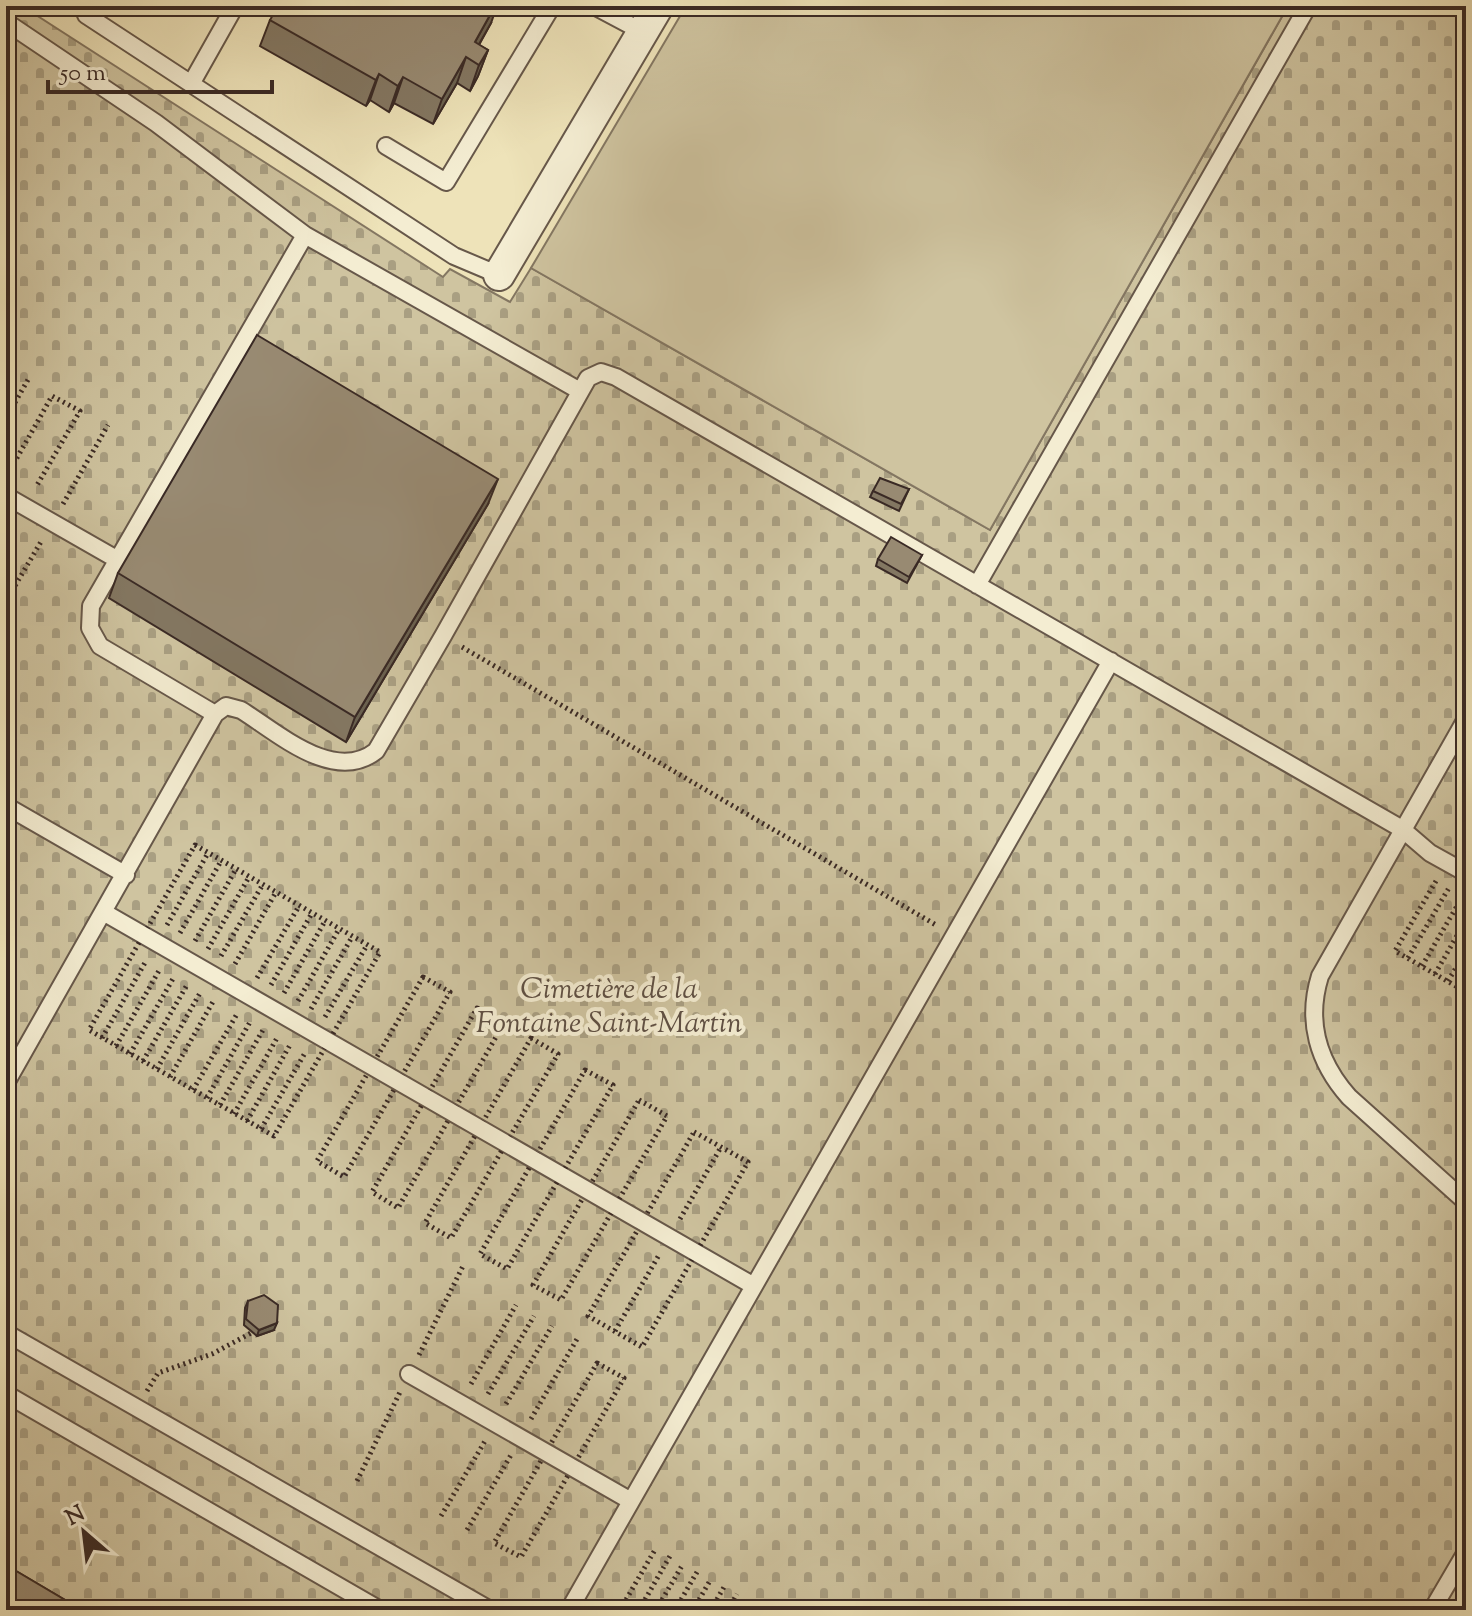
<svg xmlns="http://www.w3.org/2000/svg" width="1472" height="1616" font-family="'Sorts Mill Goudy',serif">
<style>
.cemetery{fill:url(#cemetery-stones);stroke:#847762;stroke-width:2}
.pitch{fill:#cfc4a0;stroke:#847762;stroke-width:2}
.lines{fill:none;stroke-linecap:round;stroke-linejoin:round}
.lane-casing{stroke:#67584a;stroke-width:20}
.street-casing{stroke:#67584a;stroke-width:34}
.path{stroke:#3a2a25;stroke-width:5;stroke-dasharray:2 4;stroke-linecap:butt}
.lane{stroke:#f4edd2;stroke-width:16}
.street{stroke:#f4edd2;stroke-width:30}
.wall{fill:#837762;stroke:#3a2a25;stroke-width:2}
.shaded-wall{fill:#6a6150;stroke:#3a2a25;stroke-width:2}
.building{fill:#988a72;stroke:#3a2a25;stroke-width:2}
.labels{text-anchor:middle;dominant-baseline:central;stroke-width:8;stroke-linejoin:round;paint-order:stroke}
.park-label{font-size:30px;font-style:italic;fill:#5f5044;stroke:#f4edd2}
</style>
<defs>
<pattern id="cemetery-stones" width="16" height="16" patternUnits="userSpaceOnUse" patternTransform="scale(2)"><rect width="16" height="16" fill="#cfc4a0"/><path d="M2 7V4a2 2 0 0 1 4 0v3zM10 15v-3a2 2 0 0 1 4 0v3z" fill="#a99f82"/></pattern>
</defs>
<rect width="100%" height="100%" fill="#eee3b9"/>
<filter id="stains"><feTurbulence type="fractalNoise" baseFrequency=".0025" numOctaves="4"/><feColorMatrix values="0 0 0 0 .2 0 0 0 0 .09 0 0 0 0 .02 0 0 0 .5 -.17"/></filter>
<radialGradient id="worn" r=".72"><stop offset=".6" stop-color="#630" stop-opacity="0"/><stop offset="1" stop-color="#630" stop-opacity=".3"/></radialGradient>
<path class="cemetery" d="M 6,6 L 22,6 L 443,277 L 450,269 L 510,302 L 531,268 L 990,530 L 1288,6 L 1466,6 L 1466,1610 L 43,1610 L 6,1588 Z"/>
<path class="pitch" d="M 686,6 L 1288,6 L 990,530 L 531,268 Z"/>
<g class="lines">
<defs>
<path id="lane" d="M 90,6 L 86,15 L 454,256 L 499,275
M 594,6 L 643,32
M 6,22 L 156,123 L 305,235 L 580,391
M 191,84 L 235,6
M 386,146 L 446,182 L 552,6
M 6,496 L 118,560
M 977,585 L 1308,6
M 215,714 L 100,646 L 90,628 L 91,606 L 305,235
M 1466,719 L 1320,976 C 1306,1021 1318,1062 1349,1097 L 1466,1202
M 6,806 L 126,875
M 105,913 L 754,1286
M 6,1083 L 215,714 L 226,706 L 241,710 C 278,733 334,784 376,751 L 443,636 L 588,378 L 601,372 L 616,377 L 1402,829 L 1430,853 L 1466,873
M 6,1333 L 490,1610
M 409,1374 L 631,1501
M 6,1394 L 380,1610
M 569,1610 L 1111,661
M 1432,1610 L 1466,1552"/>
<path id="street" d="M 499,275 L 658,6"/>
</defs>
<use href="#lane" class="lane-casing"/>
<use href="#street" class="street-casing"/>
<path class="path" d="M 6,418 L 29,378
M 11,473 L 9,472 L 52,396 L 80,411 L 36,487
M 63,504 L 108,425
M 6,539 L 15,524
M 6,601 L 42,540
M 462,647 L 936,925
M 1457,844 L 1466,828
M 195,845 L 380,952 L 274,1136 L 89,1030 Z
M 1436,881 L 1395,951 L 1466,992
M 167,925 L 208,853
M 180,933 L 221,861
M 195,941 L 236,869
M 208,949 L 249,877
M 221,956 L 263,884
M 1408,958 L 1450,886
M 235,964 L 276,892
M 1422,966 L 1464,894
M 1435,974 L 1466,920
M 423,977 L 450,992 L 344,1177 L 317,1161 Z
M 257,978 L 299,906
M 1448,981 L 1466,951
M 271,985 L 312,913
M 284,993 L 325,921
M 298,1001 L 339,929
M 477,1008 L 504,1023 L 398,1208 L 372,1192 Z
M 311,1009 L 352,937
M 325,1017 L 367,945
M 102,1038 L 146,961
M 531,1038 L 558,1054 L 451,1238 L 425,1223 Z
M 116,1046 L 160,969
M 130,1054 L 174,977
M 143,1061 L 187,985
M 157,1069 L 200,993
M 585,1070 L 613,1085 L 507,1269 L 480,1254 Z
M 170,1077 L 214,1000
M 193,1090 L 237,1014
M 207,1098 L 250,1022
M 639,1100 L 667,1116 L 561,1300 L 533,1285 Z
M 220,1105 L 263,1030
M 234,1114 L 277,1038
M 247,1121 L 290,1045
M 261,1129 L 305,1053
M 694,1132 L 748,1162 L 642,1347 L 588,1316 Z
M 680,1219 L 721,1147
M 615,1331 L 659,1255
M 419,1355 L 463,1266
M 597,1363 L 624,1378 L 521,1557 L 494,1543 Z
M 471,1384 L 516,1305
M 147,1391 L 158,1373 L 212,1354 L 251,1333
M 488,1394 L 534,1316
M 506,1404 L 552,1326
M 531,1419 L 577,1339
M 357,1481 L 400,1392
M 441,1516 L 485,1441
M 467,1530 L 511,1455
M 620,1610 L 656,1548
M 639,1610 L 670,1556
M 656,1610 L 683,1564
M 675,1610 L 697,1572
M 693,1610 L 711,1579
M 711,1610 L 724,1587
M 728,1610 L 737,1594
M 760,1610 L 761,1608"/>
<use href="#lane" class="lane"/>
<use href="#street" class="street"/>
</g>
<path class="wall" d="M 270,20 L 491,23 L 479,45 L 488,50 L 478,76 L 470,91 L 457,83 L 433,124 L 394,103 L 389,112 L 370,100 L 366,106 L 260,46 Z
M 909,489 L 899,511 L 870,497 L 873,491 Z
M 488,504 L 346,742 L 109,598 L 118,573 Z
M 922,555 L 907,583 L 876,566 L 878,559 Z
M 248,1301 L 274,1330 L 257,1336 L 244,1325 L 245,1308 Z
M 6,1565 L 82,1610 L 6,1610 Z"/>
<path class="shaded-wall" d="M 495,6 L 497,6 L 491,23 L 470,60 L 475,42 Z
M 488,50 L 478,76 L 470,91 L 479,65 Z
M 466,57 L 457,83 L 433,124 L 442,99 Z
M 379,74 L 370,100 L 366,106 L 376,80 Z
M 403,77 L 394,103 L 389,112 L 398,86 Z
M 498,479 L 488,504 L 346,742 L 355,717 Z
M 277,1323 L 274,1330 L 257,1336 L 259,1330 Z"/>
<path class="building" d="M 278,6 L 495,6 L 475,42 L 488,50 L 479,65 L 466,57 L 442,99 L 403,77 L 398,86 L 379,74 L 376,80 L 270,20 Z
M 257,335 L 498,479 L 355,717 L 118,573 Z
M 880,478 L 909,489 L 901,504 L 873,491 Z
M 891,537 L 922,555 L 909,577 L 878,559 Z
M 264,1295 L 278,1305 L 277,1323 L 259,1330 L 246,1319 L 248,1301 Z
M 6,1565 L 82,1610 L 21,1610 L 6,1601 Z"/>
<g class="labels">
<g class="park-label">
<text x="609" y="990">Cimetière de la<tspan x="609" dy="34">Fontaine Saint-Martin</tspan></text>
</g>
</g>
<rect width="1472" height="1616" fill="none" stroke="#eee3b9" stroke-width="32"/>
<rect x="8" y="8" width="1456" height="1600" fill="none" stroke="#3a2a25" stroke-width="4"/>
<rect x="16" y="16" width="1440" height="1584" fill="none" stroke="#3a2a25" stroke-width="2"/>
<g transform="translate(84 1532) rotate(332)" stroke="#f4edd2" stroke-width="6" paint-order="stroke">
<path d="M0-6L14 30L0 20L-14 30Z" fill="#3a2a25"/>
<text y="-12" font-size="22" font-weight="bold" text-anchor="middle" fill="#3a2a25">N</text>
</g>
<path d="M48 80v12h224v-12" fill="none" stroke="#3a2a25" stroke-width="4"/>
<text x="60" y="80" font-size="24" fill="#3a2a25" stroke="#f4edd2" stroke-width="6" paint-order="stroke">50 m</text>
<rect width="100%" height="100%" filter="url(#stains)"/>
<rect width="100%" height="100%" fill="url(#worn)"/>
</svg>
